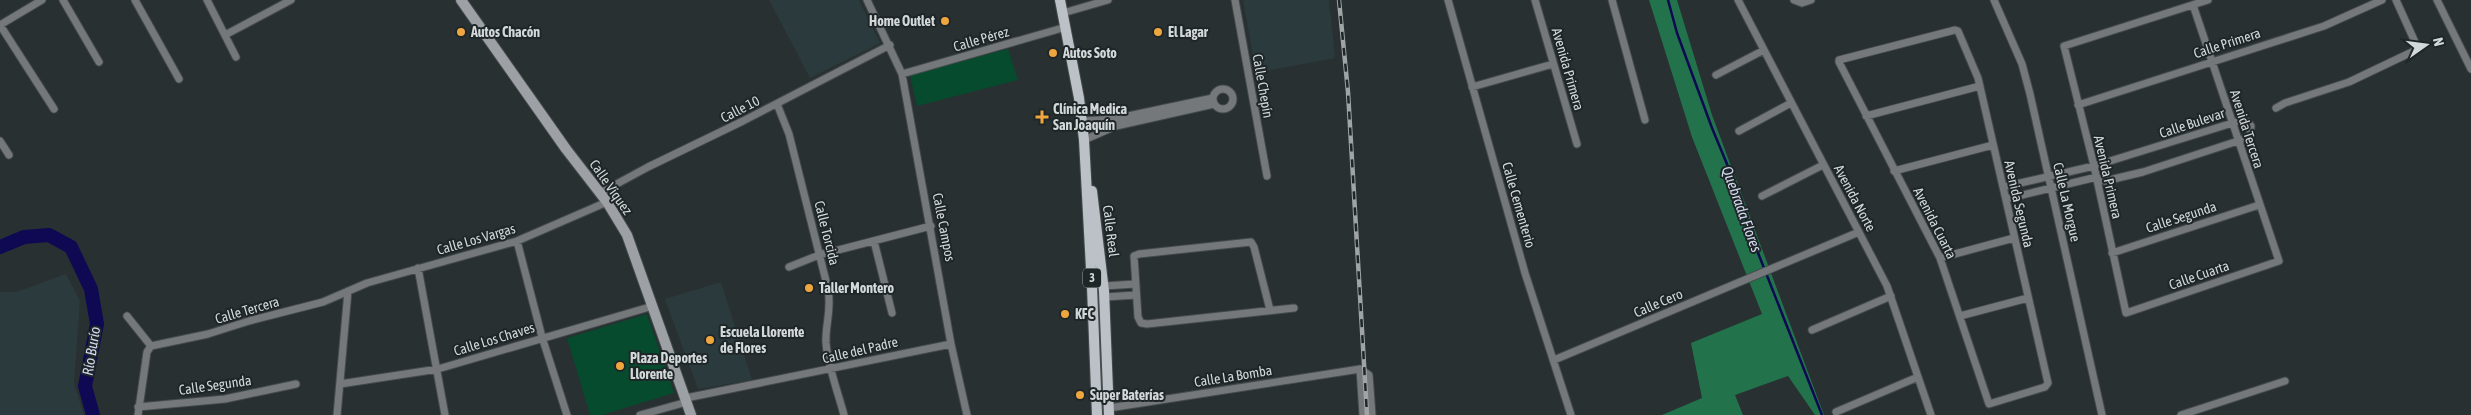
<svg xmlns="http://www.w3.org/2000/svg" width="2471" height="415" font-family="'Asap Condensed',sans-serif">
<style>
.built{fill:#2a3a3d}
.green{fill:#064b2d}
.forest{fill:#22734b}
.lines{fill:none;stroke-linecap:round;stroke-linejoin:round}
.stream{stroke:#0f0954;stroke-width:2.5}
.river{stroke:#0f0954;stroke-width:14}
.minor-casing{stroke:#444b4d;stroke-width:9}
.secondary-casing{stroke:#444b4d;stroke-width:12}
.primary-casing{stroke:#444b4d;stroke-width:12}
.minor{stroke:#75787a;stroke-width:7}
.secondary{stroke:#9da1a5;stroke-width:10}
.primary{stroke:#bbc1c6;stroke-width:10}
.rail-casing{stroke:#9fa4a6;stroke-width:4.5}
.rail{stroke:#1f2628;stroke-width:2.5;stroke-dasharray:8;stroke-linecap:butt}
.poi-dot{fill:#f0a63f;stroke:#1f2628;stroke-width:2}
.labels{text-anchor:middle;dominant-baseline:central;stroke-width:4;stroke-linejoin:round;paint-order:stroke}
.shield{fill:#1f2628;stroke:#9da3a4;stroke-width:1}
.shield-label{font-size:12px;font-weight:bold;fill:#d3d8d9}
.poi-label{font-size:14px;font-weight:bold;fill:#d3d8d9;stroke:#1f2628;text-anchor:start}
.street-label{font-size:14px;fill:#d3d8d9;stroke:#1f2628}
.water-label{font-size:15px;font-style:italic;fill:#d2d8ee;stroke:#1f2628}
</style>
<rect width="100%" height="100%" fill="#293032"/>
<path class="built" d="M 769,0 L 859,0 L 880,43 L 810,78 Z
M 1243,0 L 1329,0 L 1335,58 L 1256,73 Z
M 66,274 L 80,301 L 74,383 L 84,415 L 0,415 L 0,292 L 16,292 Z
M 721,282 L 752,380 L 698,389 L 665,299 Z"/>
<path class="green" d="M 1008,49 L 1018,80 L 917,106 L 910,75 Z
M 647,314 L 674,393 L 602,415 L 590,415 L 567,338 Z"/>
<path class="forest" d="M 1649,0 L 1677,0 L 1712,115 L 1824,415 L 1815,415 L 1788,376 L 1735,395 L 1743,415 L 1662,415 L 1702,398 L 1691,343 L 1762,314 L 1692,137 Z"/>
<g class="lines">
<path class="stream" d="M 1668,0 L 1677,33 L 1712,128 L 1739,193 L 1749,230 L 1822,415"/>
<path class="river" d="M 0,247 L 24,237 L 49,235 L 71,247 L 91,289 L 97,324 L 85,386 L 93,415"/>
<defs>
<path id="minor" d="M 63,0 L 99,62
M 135,0 L 179,79
M 207,0 L 236,57
M 867,0 L 902,74 L 951,344 L 967,415
M 1235,0 L 1267,176
M 1448,0 L 1525,273 L 1571,415
M 1535,0 L 1577,144
M 1612,0 L 1645,120
M 1738,0 L 1887,286 L 1931,415
M 1794,0 L 1802,3 L 1811,0
M 1994,0 L 2022,64 L 2030,94 L 2102,415
M 2437,0 L 2471,69
M 2193,5 L 2279,261 L 2126,313 L 2094,166 L 2064,46 L 2208,0
M 1063,13 L 1108,0
M 0,25 L 54,109
M 0,25 L 42,0
M 1955,30 L 1958,31 L 1978,78 L 2048,383 L 2045,387 L 1989,404 L 1940,258 L 1839,62 L 1839,60 Z
M 225,35 L 291,0
M 902,74 L 1066,27
M 1716,75 L 1764,50
M 1472,87 L 1553,64
M1213 99a10 10 0 1 1 20 0a10 10 0 1 1-20 0Z
M 777,104 L 789,134 L 828,289 C 832,311 825,324 826,343 C 828,367 838,392 844,415
M 2078,105 L 2324,26 L 2382,0
M 2276,108 L 2285,103 L 2349,82 L 2414,51 L 2415,42 L 2396,0
M 1866,116 L 1980,86
M 1082,121 L 1114,119 L 1213,98
M 1739,131 L 1791,103
M 1084,140 L 1116,126 L 1214,104
M 0,141 L 9,155
M 1894,171 L 1993,145
M 2003,187 L 2094,166 L 2242,120 L 2248,122 L 2251,126 L 2250,135 L 2244,139 L 2143,172 L 2105,181 L 2097,177 L 2006,199
M 600,193 L 648,167 L 743,121 L 890,45
M 1762,196 L 1823,165
M 517,241 L 542,337 L 567,415
M 874,241 L 892,313
M 2112,253 L 2259,205
M 1940,258 L 2014,238
M 789,267 L 819,255 L 931,226
M 418,268 L 445,415
M 1104,286 L 1135,284
M 1105,297 L 1136,295
M 1270,310 L 1254,247 L 1251,242 L 1139,254 L 1134,256 L 1138,317 L 1141,323 L 1147,324 L 1294,308
M 127,316 L 151,346
M 1960,316 L 2028,298
M 1812,330 L 1891,296
M 151,346 L 208,334 L 249,321 L 323,302 L 367,283 L 517,241 L 607,202
M 1554,360 L 1859,232
M 1360,369 L 1369,375 L 1372,415
M 1360,369 L 1363,415
M 340,384 L 438,369 L 653,306
M 686,398 L 951,344
M 138,407 L 225,399 L 296,384
M 1109,408 L 1360,369
M 1836,412 L 1918,377
M 138,415 L 147,352 L 151,346
M 337,415 L 348,291
M 640,415 L 687,402
M 2181,415 L 2285,381"/>
<path id="secondary" d="M 461,0 L 566,149 L 607,202 L 627,235 L 691,415"/>
<path id="primary" d="M 1060,0 L 1079,98 L 1084,140 L 1092,287 L 1097,415
M 1092,191 L 1104,291 L 1109,415"/>
</defs>
<use href="#minor" class="minor-casing"/>
<use href="#secondary" class="secondary-casing"/>
<use href="#primary" class="primary-casing"/>
<use href="#minor" class="minor"/>
<use href="#secondary" class="secondary"/>
<use href="#primary" class="primary"/>
<defs>
<path id="rail" d="M 1339,0 L 1348,92 L 1367,415"/>
</defs>
<use href="#rail" class="rail-casing"/>
<use href="#rail" class="rail"/>
</g>
<g class="poi-dot">
<circle cx="945" cy="21" r="5"/>
<circle cx="461" cy="32" r="5"/>
<circle cx="1158" cy="32" r="5"/>
<circle cx="1053" cy="53" r="5"/>
<path d="M1039.5 109.5h5v5h5v5h-5v5h-5v-5h-5v-5h5z"/>
<circle cx="809" cy="288" r="5"/>
<circle cx="1065" cy="314" r="5"/>
<circle cx="710" cy="340" r="5"/>
<circle cx="620" cy="366" r="5"/>
<circle cx="1080" cy="395" r="5"/>
</g>
<g class="labels">
<rect class="shield" x="1083" y="268.5" width="18" height="19" rx="4"/>
<g class="shield-label">
<text x="1092" y="278">3</text>
</g>
<g class="poi-label">
<text x="935" y="21" text-anchor="end">Home Outlet</text>
<text x="471" y="32">Autos Chacón</text>
<text x="1168" y="32">El Lagar</text>
<text x="1063" y="53">Autos Soto</text>
<text x="1053" y="109">Clínica Medica<tspan x="1053" dy="16">San Joaquín</tspan></text>
<text x="819" y="288">Taller Montero</text>
<text x="1075" y="314">KFC</text>
<text x="720" y="332">Escuela Llorente<tspan x="720" dy="16">de Flores</tspan></text>
<text x="630" y="358">Plaza Deportes<tspan x="630" dy="16">Llorente</tspan></text>
<text x="1090" y="395">Super Baterías</text>
</g>
<g class="street-label">
<text transform="translate(981 39) rotate(-16)">Calle Pérez</text>
<text transform="translate(2227 43) rotate(-18)">Calle Primera</text>
<text transform="translate(1568 69) rotate(74)">Avenida Primera</text>
<text transform="translate(1263 86) rotate(80)">Calle Chepín</text>
<text transform="translate(740 109) rotate(-27)">Calle 10</text>
<text transform="translate(2192 123) rotate(-18)">Calle Bulevar</text>
<text transform="translate(2247 129) rotate(72)">Avenida Tercera</text>
<text transform="translate(2108 177) rotate(77)">Avenida Primera</text>
<text transform="translate(611 187) rotate(55)">Calle Víquez</text>
<text transform="translate(1855 198) rotate(62)">Avenida Norte</text>
<text transform="translate(2067 202) rotate(77)">Calle La Morgue</text>
<text transform="translate(2019 204) rotate(77)">Avenida Segunda</text>
<text transform="translate(1519 205) rotate(74)">Calle Cementerio</text>
<text transform="translate(2181 217) rotate(-18)">Calle Segunda</text>
<text transform="translate(1935 223) rotate(63)">Avenida Cuarta</text>
<text transform="translate(944 227) rotate(79)">Calle Campos</text>
<text transform="translate(1111 231) rotate(83)">Calle Real</text>
<text transform="translate(827 233) rotate(76)">Calle Torcida</text>
<text transform="translate(476 239) rotate(-16)">Calle Los Vargas</text>
<text transform="translate(2199 275) rotate(-19)">Calle Cuarta</text>
<text transform="translate(1658 303) rotate(-23)">Calle Cero</text>
<text transform="translate(247 310) rotate(-16)">Calle Tercera</text>
<text transform="translate(494 339) rotate(-17)">Calle Los Chaves</text>
<text transform="translate(860 350) rotate(-13)">Calle del Padre</text>
<text transform="translate(1233 376) rotate(-9)">Calle La Bomba</text>
<text transform="translate(215 385) rotate(-8)">Calle Segunda</text>
</g>
<g class="water-label">
<text transform="translate(1742 209) rotate(70)">Quebrada Flores</text>
<text transform="translate(91 351) rotate(-81)">Río Burío</text>
</g>
</g>
<g transform="translate(2426 45) rotate(76)" stroke="#1f2628" stroke-width="4" paint-order="stroke">
<path d="M0-4L9 19L0 12L-9 19Z" fill="#d3d8d9"/>
<text y="-8" font-size="14" font-weight="bold" text-anchor="middle" fill="#d3d8d9">N</text>
</g>
</svg>
